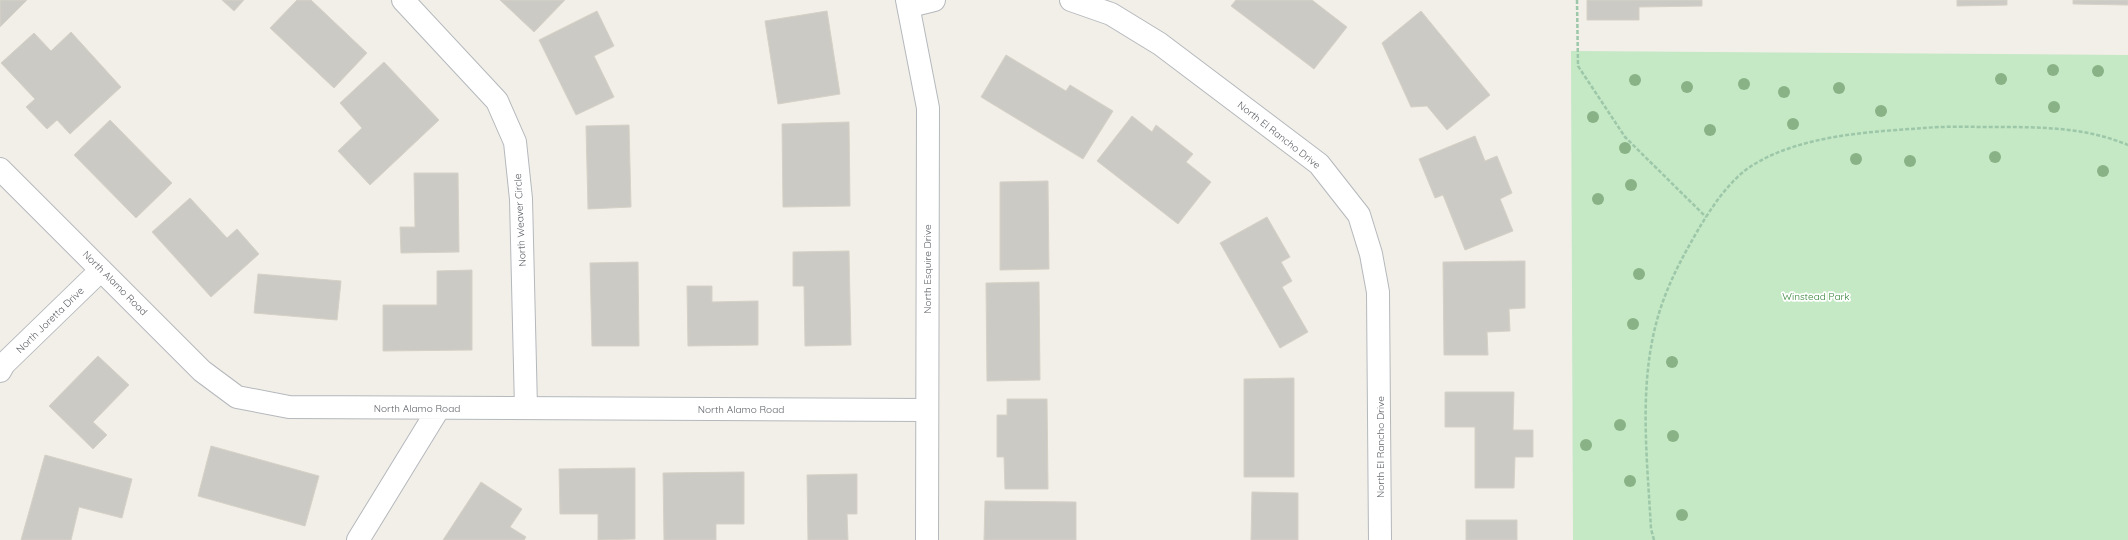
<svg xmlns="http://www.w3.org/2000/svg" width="2128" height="540" font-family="Quicksand,sans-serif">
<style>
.green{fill:#c5e8c5}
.building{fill:#cccac5;stroke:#d6d1c6}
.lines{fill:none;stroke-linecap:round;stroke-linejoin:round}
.street-casing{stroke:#b5b8bc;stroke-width:24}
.path{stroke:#9cc7a9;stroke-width:2.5;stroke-dasharray:4 2;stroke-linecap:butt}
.street{stroke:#fff;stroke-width:22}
.tree{fill:#89b387}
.labels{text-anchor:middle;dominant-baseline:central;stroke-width:3.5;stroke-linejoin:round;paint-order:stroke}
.street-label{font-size:10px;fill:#5f6368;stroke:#fff}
.park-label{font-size:10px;fill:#348238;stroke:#fff}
</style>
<rect width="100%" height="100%" fill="#f1efe8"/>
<path class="green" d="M 1571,51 L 2128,55 L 2128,540 L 1573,540 Z"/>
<path class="building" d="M 0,0 L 27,0 L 0,27 Z
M 222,0 L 244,0 L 234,11 Z
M 297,0 L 311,0 L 367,53 L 334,88 L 270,28 Z
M 500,0 L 565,0 L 534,32 Z
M 1236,0 L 1312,0 L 1347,27 L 1314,69 L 1231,6 Z
M 1587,0 L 1702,0 L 1702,6 L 1639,7 L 1639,20 L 1587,20 Z
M 1957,0 L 2007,0 L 2007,5 L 1957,6 Z
M 2073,0 L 2128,0 L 2128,5 L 2073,4 Z
M 597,11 L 614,46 L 594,56 L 614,97 L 576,115 L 539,40 Z
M 827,11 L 840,94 L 778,104 L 765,21 Z
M 1421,11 L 1490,95 L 1447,130 L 1427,106 L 1411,107 L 1382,43 Z
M 71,32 L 121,87 L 70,134 L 57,120 L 47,129 L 26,107 L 35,99 L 1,63 L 34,33 L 51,51 Z
M 1006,55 L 1066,91 L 1070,85 L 1113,111 L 1083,159 L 981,97 Z
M 384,62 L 439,120 L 370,185 L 338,151 L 362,128 L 340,103 Z
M 1132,116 L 1152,132 L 1156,125 L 1193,154 L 1186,162 L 1211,182 L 1178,224 L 1097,161 Z
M 110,120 L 172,183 L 136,218 L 74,155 Z
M 849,122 L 850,206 L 783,207 L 782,124 Z
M 629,125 L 631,207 L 588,209 L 586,126 Z
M 1475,136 L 1485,161 L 1497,156 L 1512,193 L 1500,199 L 1513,231 L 1465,250 L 1443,195 L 1435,198 L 1419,159 Z
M 414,173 L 458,173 L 459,252 L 401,253 L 400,227 L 415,227 Z
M 1048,181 L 1049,269 L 1000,270 L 1000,182 Z
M 190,198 L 227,238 L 237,229 L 259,254 L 211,297 L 152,232 Z
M 1267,217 L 1290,257 L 1281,262 L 1292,281 L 1282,287 L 1308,332 L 1280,348 L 1220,243 Z
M 849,251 L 851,345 L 805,346 L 804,286 L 793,286 L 793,252 Z
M 1525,261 L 1525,308 L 1509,309 L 1510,331 L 1487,332 L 1488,355 L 1444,355 L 1443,262 Z
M 638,262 L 639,346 L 592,346 L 590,263 Z
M 472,270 L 472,350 L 383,351 L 383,305 L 437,305 L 437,271 Z
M 258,274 L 341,281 L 337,320 L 254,313 Z
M 1039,282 L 1040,380 L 987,381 L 986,283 Z
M 687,286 L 712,286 L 712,302 L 758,301 L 758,345 L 688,346 Z
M 98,356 L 129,385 L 93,422 L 107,435 L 93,449 L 49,406 Z
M 1294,378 L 1294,477 L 1244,477 L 1244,379 Z
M 1445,392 L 1514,392 L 1513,430 L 1533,430 L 1533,457 L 1515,457 L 1514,488 L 1475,488 L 1475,427 L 1445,427 Z
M 1007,399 L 1047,399 L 1048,489 L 1005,489 L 1004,457 L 997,457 L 997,415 L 1007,415 Z
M 211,446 L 319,476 L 305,526 L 198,496 Z
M 45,455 L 132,479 L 122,518 L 79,507 L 71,540 L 21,540 Z
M 635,468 L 635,539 L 598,540 L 598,514 L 560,514 L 559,469 Z
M 744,472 L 744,524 L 716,524 L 716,540 L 664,540 L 663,473 Z
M 857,474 L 857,514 L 847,514 L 848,540 L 808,540 L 807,475 Z
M 481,482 L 522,509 L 510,527 L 526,537 L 524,540 L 443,540 Z
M 1252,492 L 1298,493 L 1298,540 L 1251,540 Z
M 985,501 L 1076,502 L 1076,540 L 984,540 Z
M 1466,520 L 1517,520 L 1517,540 L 1466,540 Z"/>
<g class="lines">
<defs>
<path id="street" d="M 403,0 L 497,101 L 515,142 L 521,199 L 526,408
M 907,0 L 928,108 L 927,540
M 1071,0 L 1111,14 L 1160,44 L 1319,164 L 1359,215 L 1371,254 L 1378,292 L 1380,540
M 910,6 L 934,0
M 0,169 L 202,371 L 237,397 L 289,407 L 927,410
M 0,371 L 4,364 L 101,270
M 358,540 L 439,408"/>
</defs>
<use href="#street" class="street-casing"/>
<path class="path" d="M 1577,0 L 1578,66 L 1625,137 L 1706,217
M 1654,540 L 1651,529 C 1647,454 1637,376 1662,304 C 1671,278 1684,254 1698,230 C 1711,208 1731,178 1753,165 C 1802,135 1868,132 1924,128 C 1947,126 1970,127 1994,127 C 2040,127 2085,127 2128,145"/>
<use href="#street" class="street"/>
</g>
<g class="tree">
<circle cx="2053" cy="70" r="6"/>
<circle cx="2098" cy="71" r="6"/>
<circle cx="2001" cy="79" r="6"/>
<circle cx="1635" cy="80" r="6"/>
<circle cx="1744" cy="84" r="6"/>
<circle cx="1687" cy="87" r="6"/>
<circle cx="1839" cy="88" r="6"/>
<circle cx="1784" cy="92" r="6"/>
<circle cx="2054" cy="107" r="6"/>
<circle cx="1881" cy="111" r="6"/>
<circle cx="1593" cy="117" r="6"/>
<circle cx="1793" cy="124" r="6"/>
<circle cx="1710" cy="130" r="6"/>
<circle cx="1625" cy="148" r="6"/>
<circle cx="1995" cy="157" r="6"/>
<circle cx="1856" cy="159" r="6"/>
<circle cx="1910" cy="161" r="6"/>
<circle cx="2103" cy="171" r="6"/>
<circle cx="1631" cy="185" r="6"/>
<circle cx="1598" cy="199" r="6"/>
<circle cx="1639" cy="274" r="6"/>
<circle cx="1633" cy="324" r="6"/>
<circle cx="1672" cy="362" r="6"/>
<circle cx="1620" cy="425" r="6"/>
<circle cx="1673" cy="436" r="6"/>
<circle cx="1586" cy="445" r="6"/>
<circle cx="1630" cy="481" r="6"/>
<circle cx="1682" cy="515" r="6"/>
</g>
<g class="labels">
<g class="street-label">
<text transform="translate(1279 135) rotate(38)">North El Rancho Drive</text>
<text transform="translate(520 220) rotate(-93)">North Weaver Circle</text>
<text transform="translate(927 269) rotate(-90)">North Esquire Drive</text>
<text transform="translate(115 283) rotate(45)">North Alamo Road</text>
<text transform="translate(50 320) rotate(-44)">North Joretta Drive</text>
<text x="417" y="408">North Alamo Road</text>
<text x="741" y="409">North Alamo Road</text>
<text transform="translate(1380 447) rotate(-90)">North El Rancho Drive</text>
</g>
<g class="park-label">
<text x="1816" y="296">Winstead Park</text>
</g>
</g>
</svg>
